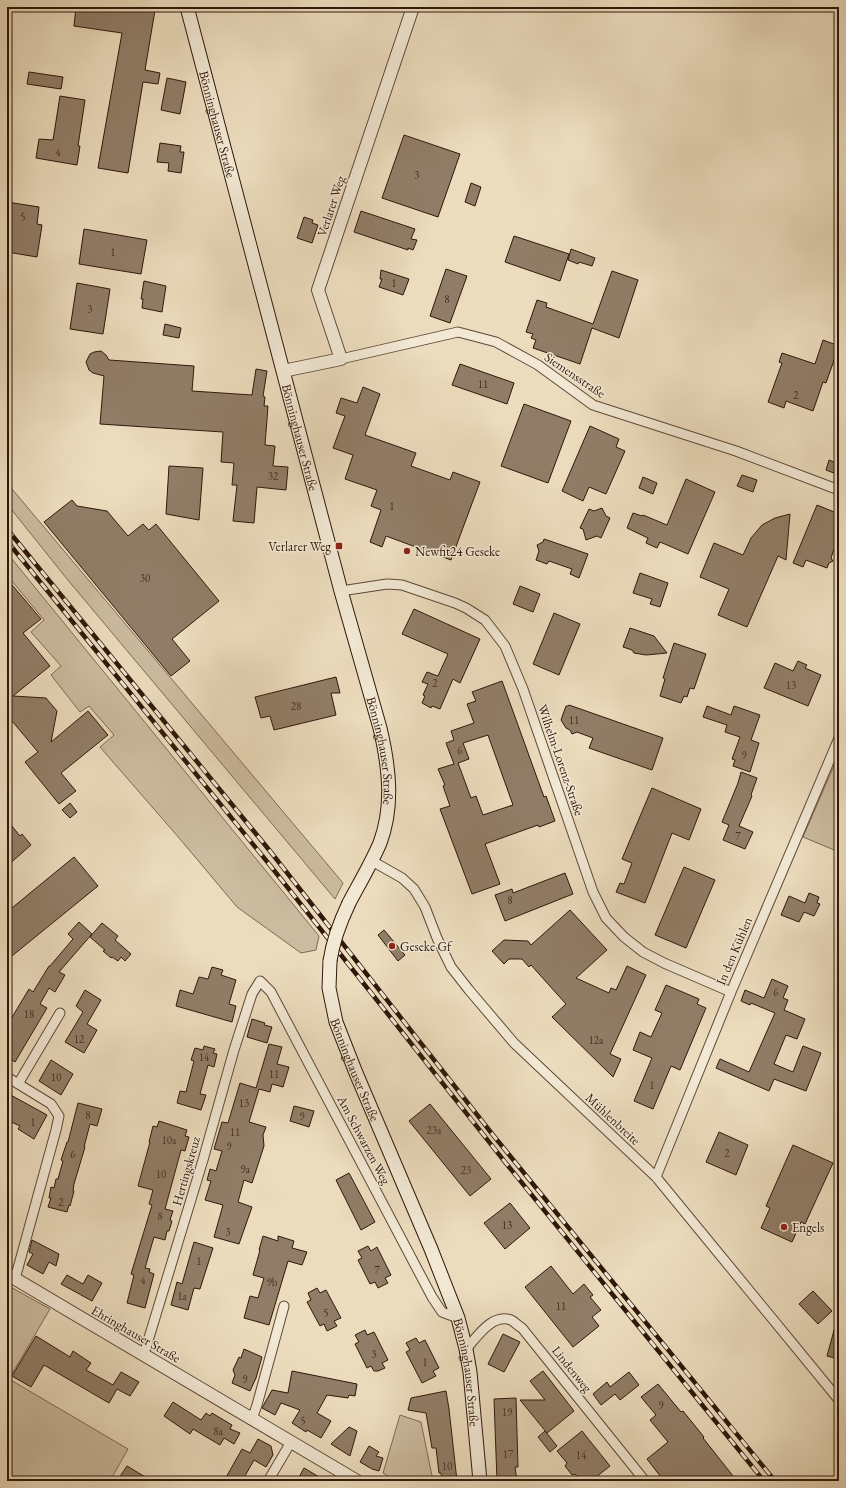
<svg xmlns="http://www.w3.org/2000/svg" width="846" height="1488" font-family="'EB Garamond',serif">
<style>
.green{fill:#cbbb9f;stroke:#7e6954}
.building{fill:#917d67;stroke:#30170a;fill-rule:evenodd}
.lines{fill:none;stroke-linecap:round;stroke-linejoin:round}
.minor-casing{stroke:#5f4837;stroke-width:11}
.tertiary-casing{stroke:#5f4837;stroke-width:14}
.secondary-casing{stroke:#30170a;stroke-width:15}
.minor{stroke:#f2e8d4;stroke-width:9}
.tertiary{stroke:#f2e8d4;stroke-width:12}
.secondary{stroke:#f2e8d4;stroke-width:13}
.rail-casing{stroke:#30170a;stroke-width:4.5}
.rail{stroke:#f2e8d4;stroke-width:3;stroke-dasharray:9;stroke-linecap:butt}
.secondary-bridge-casing{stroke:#30170a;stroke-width:15;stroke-linecap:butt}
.secondary-bridge{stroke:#f2e8d4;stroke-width:13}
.poi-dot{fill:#8f2418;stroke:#f2e8d4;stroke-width:1.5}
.labels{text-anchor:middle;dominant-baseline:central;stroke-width:3;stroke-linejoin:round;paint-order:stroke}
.number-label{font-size:11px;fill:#483021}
.street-label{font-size:13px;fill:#30170a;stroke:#f2e8d4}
.poi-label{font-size:13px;fill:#30170a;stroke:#f2e8d4;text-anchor:start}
</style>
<rect width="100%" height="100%" fill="#ebdcbd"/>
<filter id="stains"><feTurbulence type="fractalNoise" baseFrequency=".005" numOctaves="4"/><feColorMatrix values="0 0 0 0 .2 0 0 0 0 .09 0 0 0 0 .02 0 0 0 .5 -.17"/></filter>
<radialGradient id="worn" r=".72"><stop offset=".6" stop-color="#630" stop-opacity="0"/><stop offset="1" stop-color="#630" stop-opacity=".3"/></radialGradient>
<path class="green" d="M 7,483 L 343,883 L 335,899 L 67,579 L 7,504 Z
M 7,553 L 319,936 L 316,950 L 301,953 L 237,907 L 180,839 L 100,747 L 114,735 L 89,706 L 80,712 L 51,675 L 61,666 L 31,632 L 44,620 L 7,575 Z
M 839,754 L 839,852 L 803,837 Z
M 7,1285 L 50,1309 L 9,1379 L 128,1449 L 110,1481 L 7,1481 Z
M 400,1415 L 421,1422 L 433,1481 L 397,1481 L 383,1473 Z"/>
<path class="building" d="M 76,7 L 139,7 L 155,10 L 145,70 L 160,73 L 158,84 L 143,82 L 128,173 L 98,168 L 122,33 L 74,26 Z
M 29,72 L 63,77 L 61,89 L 27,84 Z
M 167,78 L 186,82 L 180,114 L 161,110 Z
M 60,96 L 85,100 L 78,146 L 80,146 L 77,165 L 36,158 L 39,139 L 53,140 Z
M 404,135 L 460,154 L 438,217 L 382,198 Z
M 160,143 L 181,146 L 180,152 L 184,152 L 181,173 L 168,171 L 169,163 L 157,162 Z
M 471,183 L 481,187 L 475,206 L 465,202 Z
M 7,202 L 39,207 L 37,224 L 42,225 L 37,257 L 7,252 Z
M 361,211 L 415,229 L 411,239 L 417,240 L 413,250 L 408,248 L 408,250 L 354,232 Z
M 304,217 L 313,220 L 312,223 L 318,225 L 312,243 L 297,238 Z
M 84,229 L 147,240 L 141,274 L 79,264 Z
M 514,236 L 569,254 L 560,281 L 505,262 Z
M 571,249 L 595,258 L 592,266 L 579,262 L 578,264 L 568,260 Z
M 446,269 L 467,276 L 450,323 L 430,316 Z
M 381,270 L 409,279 L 403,295 L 379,287 L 382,279 L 380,279 Z
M 612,271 L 638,280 L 619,338 L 592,328 L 580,364 L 533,348 L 536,340 L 531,338 L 533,334 L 526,332 L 537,300 L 547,303 L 546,307 L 593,324 Z
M 144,281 L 166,286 L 162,312 L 142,308 L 143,299 L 141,299 Z
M 77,283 L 110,289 L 103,334 L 70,329 Z
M 165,324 L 181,328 L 179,338 L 163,335 Z
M 823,340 L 839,346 L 826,383 L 823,382 L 813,411 L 786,401 L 784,408 L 768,402 L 782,363 L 779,362 L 782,353 L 815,364 Z
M 101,351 L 106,355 L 109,360 L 194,366 L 192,391 L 252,395 L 256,369 L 267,371 L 263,396 L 265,397 L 264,406 L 268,406 L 265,445 L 275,446 L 273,466 L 288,467 L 286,490 L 257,487 L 254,523 L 233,521 L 237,485 L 232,485 L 234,463 L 221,462 L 223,432 L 100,424 L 104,376 L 93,373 L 89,370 L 86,362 L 90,354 L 94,352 Z
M 460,364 L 514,383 L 507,404 L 452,385 Z
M 363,387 L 380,394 L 365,435 L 416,453 L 411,466 L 450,480 L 453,472 L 480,482 L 451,560 L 386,536 L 382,547 L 370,542 L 381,510 L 371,506 L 377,490 L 345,479 L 353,455 L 333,448 L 345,416 L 336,413 L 341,398 L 357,403 Z
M 524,404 L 571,421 L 548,483 L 501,466 Z
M 590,426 L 619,439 L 616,447 L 625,451 L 606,494 L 589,487 L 583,501 L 562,491 Z
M 829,460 L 839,464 L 839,475 L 826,470 Z
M 169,466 L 203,468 L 199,520 L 166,514 Z
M 742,475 L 757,480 L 753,492 L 737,486 Z
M 643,477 L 657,483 L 653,494 L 639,488 Z
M 686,479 L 715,492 L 688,554 L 660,542 L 657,548 L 646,543 L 648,538 L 627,528 L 633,513 L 642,516 L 643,515 L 667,525 Z
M 72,500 L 77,506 L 107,511 L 128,536 L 143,524 L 149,530 L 156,524 L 219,601 L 172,639 L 190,661 L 171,676 L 44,522 Z
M 817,505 L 839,514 L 839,538 L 833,552 L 831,558 L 833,561 L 829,563 L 827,568 L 806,560 L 803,567 L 793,563 Z
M 602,508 L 606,516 L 610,518 L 601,538 L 597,536 L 586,540 L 583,529 L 580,528 L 589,509 L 594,511 Z
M 790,514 L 786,560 L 778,556 L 747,627 L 718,615 L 729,589 L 700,577 L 714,543 L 743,555 L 751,538 L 762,525 L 775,518 Z
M 544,539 L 588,554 L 579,578 L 570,574 L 572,569 L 549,561 L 547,564 L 536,560 L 539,551 L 537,545 L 543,542 Z
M 640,573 L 668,583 L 660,607 L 650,604 L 652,599 L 633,593 Z
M 7,579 L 41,619 L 23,633 L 50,666 L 13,696 L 46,698 L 57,711 L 51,742 L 88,711 L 108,735 L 61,773 L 76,791 L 59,804 L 25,762 L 38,752 L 7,715 Z
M 520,586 L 540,594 L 533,612 L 513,604 Z
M 414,609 L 480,639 L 460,683 L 453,679 L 440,709 L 432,706 L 431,708 L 422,703 L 425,696 L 423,695 L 428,684 L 422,682 L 427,672 L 438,676 L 448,654 L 402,634 Z
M 554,613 L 580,624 L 559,675 L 533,664 Z
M 630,628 L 654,636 L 667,653 L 646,655 L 634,653 L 632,650 L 623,647 Z
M 674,643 L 706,654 L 694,689 L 690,688 L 687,697 L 684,696 L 681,703 L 660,696 L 665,679 L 663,678 Z
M 798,661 L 807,665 L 805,668 L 821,675 L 808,706 L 764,688 L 775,663 L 793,671 Z
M 336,677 L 340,693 L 331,693 L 336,715 L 274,730 L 270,716 L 261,718 L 255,697 Z
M 502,681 L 544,797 L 546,796 L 555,821 L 539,827 L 538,825 L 485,844 L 500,884 L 472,894 L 440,809 L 450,806 L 443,786 L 445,785 L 438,769 L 454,764 L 446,743 L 454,740 L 451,731 L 474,723 L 467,704 L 476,701 L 472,692 ZM 488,735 L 513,805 L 483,815 L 476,796 L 471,798 L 458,763 L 469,759 L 463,743 Z
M 569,705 L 663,738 L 652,770 L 589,748 L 593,738 L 577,732 L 572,734 L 570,730 L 566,728 L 561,720 L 566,706 L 568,706 Z
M 707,706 L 731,715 L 734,706 L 760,715 L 751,740 L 759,743 L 750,772 L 733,766 L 735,760 L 732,759 L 740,737 L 725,732 L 727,725 L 703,717 Z
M 741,772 L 757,778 L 751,795 L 752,796 L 739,826 L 753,832 L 745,849 L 723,840 L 729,825 L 722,822 L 738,783 Z
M 652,788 L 701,809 L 689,840 L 672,833 L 645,903 L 616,892 L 620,883 L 624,884 L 632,863 L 622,859 Z
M 70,803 L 77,812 L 70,818 L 62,810 Z
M 7,820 L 20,836 L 22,834 L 31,845 L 7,866 Z
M 74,857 L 98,886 L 7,960 L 7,912 Z
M 684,867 L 715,880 L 686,948 L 655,935 Z
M 565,873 L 573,894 L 505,921 L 495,895 L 512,889 L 513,893 Z
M 809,893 L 819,897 L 817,903 L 820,904 L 814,916 L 804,912 L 799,922 L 781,915 L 789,896 L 805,903 Z
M 570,910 L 607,950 L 576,978 L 609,993 L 611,988 L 616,990 L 627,966 L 646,975 L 610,1054 L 621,1059 L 613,1077 L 552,1017 L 566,1004 L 531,965 L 529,967 L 522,959 L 509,959 L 504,964 L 492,951 L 504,940 L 528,941 L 531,945 Z
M 79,922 L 92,934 L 59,972 L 65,975 L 55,992 L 49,988 L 40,1004 L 47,1008 L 15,1062 L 7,1057 L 7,1029 L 11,1019 L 29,989 L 33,992 L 49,966 L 50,966 L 73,939 L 68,934 Z
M 102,923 L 118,936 L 115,940 L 131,954 L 125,961 L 121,957 L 118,961 L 112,957 L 111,958 L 103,951 L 105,950 L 90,937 Z
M 384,930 L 405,955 L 398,961 L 378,935 Z
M 212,967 L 223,970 L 221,975 L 236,980 L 229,1004 L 236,1006 L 232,1022 L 176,1006 L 180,990 L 193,994 L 199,977 L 208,979 Z
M 772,979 L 788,986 L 783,998 L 788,1000 L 784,1010 L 805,1019 L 797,1039 L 786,1035 L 774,1064 L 793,1072 L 803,1046 L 821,1053 L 806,1091 L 774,1079 L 769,1091 L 716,1068 L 720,1059 L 749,1072 L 775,1013 L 751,1003 L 750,1005 L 741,1001 L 745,990 L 764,998 Z
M 666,985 L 699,999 L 697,1004 L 706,1008 L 680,1070 L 671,1066 L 653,1109 L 634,1101 L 652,1058 L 633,1050 L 640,1032 L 651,1037 L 662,1013 L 655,1010 Z
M 85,990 L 101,1000 L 87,1024 L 97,1030 L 84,1053 L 65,1042 L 83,1012 L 76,1006 Z
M 252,1019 L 265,1023 L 264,1025 L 272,1027 L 267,1043 L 247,1037 Z
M 269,1044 L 282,1047 L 277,1064 L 289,1067 L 283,1087 L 272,1084 L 270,1092 L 259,1089 L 249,1122 L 266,1127 L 263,1135 L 264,1146 L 252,1183 L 244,1180 L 238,1202 L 252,1207 L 239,1244 L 214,1237 L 223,1205 L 205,1200 L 211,1181 L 207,1180 L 210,1169 L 216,1171 L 222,1151 L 214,1149 L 222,1122 L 228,1123 L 240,1083 L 256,1088 Z
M 204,1046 L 215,1049 L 213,1053 L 217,1054 L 214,1067 L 208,1065 L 200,1094 L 206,1095 L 201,1110 L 177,1103 L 180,1091 L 186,1092 L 194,1061 L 191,1060 L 195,1048 L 203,1050 Z
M 51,1060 L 73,1074 L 61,1095 L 39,1081 Z
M 7,1093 L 47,1115 L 34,1139 L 18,1129 L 20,1126 L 7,1120 Z
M 78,1103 L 102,1109 L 97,1126 L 90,1124 L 84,1147 L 85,1147 L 74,1184 L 73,1191 L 74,1191 L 70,1206 L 69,1205 L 67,1212 L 48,1207 L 51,1198 L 49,1198 L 51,1187 L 54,1188 L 56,1179 L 58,1179 L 63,1161 L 61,1160 L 67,1142 L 68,1142 Z
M 430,1104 L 491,1179 L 470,1196 L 409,1121 Z
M 294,1106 L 314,1111 L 309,1127 L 290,1121 Z
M 159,1121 L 187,1130 L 185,1136 L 189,1137 L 185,1151 L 181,1150 L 165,1209 L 173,1211 L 170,1220 L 172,1221 L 169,1231 L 167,1231 L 165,1240 L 154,1237 L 145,1268 L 150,1269 L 149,1272 L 154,1274 L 145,1308 L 127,1303 L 134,1275 L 131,1274 L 152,1205 L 149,1204 L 153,1190 L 138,1186 L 150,1142 L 149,1142 L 153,1126 L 157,1127 Z
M 719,1132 L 748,1145 L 736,1175 L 706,1162 Z
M 793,1145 L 833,1163 L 805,1224 L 801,1222 L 792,1242 L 761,1228 L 770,1208 L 766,1206 Z
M 349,1173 L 375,1222 L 361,1230 L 336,1180 Z
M 510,1203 L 530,1228 L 505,1249 L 484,1223 Z
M 263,1236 L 278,1241 L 278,1236 L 294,1241 L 292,1248 L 307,1252 L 302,1265 L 288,1261 L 269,1325 L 244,1318 L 250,1296 L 258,1298 L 264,1278 L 253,1275 L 260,1250 L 259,1250 Z
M 32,1240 L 59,1254 L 56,1266 L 49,1262 L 43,1274 L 27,1265 L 33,1254 L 29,1252 Z
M 194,1242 L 213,1248 L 200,1289 L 194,1288 L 188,1310 L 171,1305 L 177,1282 L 182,1284 Z
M 368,1246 L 371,1251 L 377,1247 L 391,1275 L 385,1278 L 388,1283 L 378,1288 L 375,1282 L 370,1284 L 358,1260 L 362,1258 L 358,1251 Z
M 551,1266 L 573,1294 L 584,1284 L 593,1295 L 590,1297 L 601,1310 L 592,1317 L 599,1326 L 573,1347 L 525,1287 Z
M 67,1275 L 83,1284 L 88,1275 L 102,1283 L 92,1301 L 61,1284 Z
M 317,1288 L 320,1293 L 326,1290 L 341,1318 L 334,1321 L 337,1326 L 327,1331 L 324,1324 L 320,1326 L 307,1302 L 311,1300 L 308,1293 Z
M 813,1291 L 832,1311 L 818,1324 L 799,1304 Z
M 836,1323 L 839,1323 L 839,1359 L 827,1356 Z
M 365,1330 L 367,1335 L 374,1332 L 388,1360 L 382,1363 L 385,1368 L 378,1371 L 374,1371 L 371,1366 L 367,1368 L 355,1344 L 359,1342 L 355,1335 Z
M 503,1334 L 520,1342 L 504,1372 L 488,1364 Z
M 36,1336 L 70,1357 L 73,1351 L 91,1363 L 86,1370 L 113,1385 L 121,1372 L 139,1382 L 130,1396 L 117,1389 L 109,1403 L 44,1365 L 31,1387 L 12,1376 Z
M 416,1338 L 419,1343 L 425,1340 L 439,1368 L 433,1371 L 436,1376 L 422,1383 L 406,1352 L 410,1350 L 406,1343 Z
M 244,1349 L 262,1357 L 256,1378 L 250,1391 L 232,1383 L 235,1375 L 233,1370 L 239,1357 L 241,1358 Z
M 292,1371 L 357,1384 L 355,1396 L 349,1395 L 348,1398 L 327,1395 L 317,1413 L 331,1421 L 321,1438 L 307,1430 L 306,1432 L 292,1423 L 300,1410 L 281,1403 L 275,1415 L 262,1408 L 272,1390 L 288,1393 Z
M 543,1371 L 574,1411 L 547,1433 L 520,1400 L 545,1400 L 530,1381 Z
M 629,1372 L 639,1385 L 620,1400 L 615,1394 L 601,1405 L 593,1394 L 607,1382 L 610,1387 Z
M 658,1384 L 681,1412 L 683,1411 L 704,1437 L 703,1438 L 737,1481 L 664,1481 L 647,1459 L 668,1442 L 650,1420 L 656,1415 L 641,1397 Z
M 446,1391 L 449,1409 L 457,1481 L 442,1481 L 441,1473 L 439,1473 L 436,1448 L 432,1448 L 426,1413 L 408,1410 L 411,1398 Z
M 516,1398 L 518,1467 L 515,1467 L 517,1481 L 497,1481 L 494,1399 Z
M 173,1402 L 201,1420 L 206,1413 L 210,1416 L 212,1413 L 232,1425 L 230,1429 L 240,1433 L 234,1444 L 224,1438 L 220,1445 L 193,1429 L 190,1434 L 164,1416 Z
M 349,1427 L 357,1431 L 350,1456 L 331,1444 Z
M 545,1431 L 557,1446 L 550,1452 L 538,1437 Z
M 582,1431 L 610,1466 L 591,1481 L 581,1481 L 575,1474 L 572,1475 L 565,1466 L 567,1463 L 557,1451 Z
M 258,1439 L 271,1446 L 273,1455 L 266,1467 L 254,1460 L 242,1481 L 224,1481 L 242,1449 L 250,1453 Z
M 369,1446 L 379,1452 L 376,1456 L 383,1458 L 379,1471 L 372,1469 L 360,1462 Z
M 127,1466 L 152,1481 L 117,1481 Z
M 304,1468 L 326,1481 L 297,1481 Z"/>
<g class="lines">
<defs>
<path id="minor" d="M 341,359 L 458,332 L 496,342 L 538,365 L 593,405 L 736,451 L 839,490
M 341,591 L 387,584 L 402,585 L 455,603 L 466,608 L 485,620 L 505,646 L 523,689 L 593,892 L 606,918 L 624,937 L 643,952 L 664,963 L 731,992
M 372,861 L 402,878 L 414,889 L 425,907 L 437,938 L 451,967 L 469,990 L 514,1043 L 656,1177 L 839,1400
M 7,1077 L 51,1104 L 59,1116 L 56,1130 L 15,1279
M 18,1084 L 60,1013
M 656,1177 L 731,992 L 839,738
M 466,1349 C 477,1337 492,1313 511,1320 C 515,1322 518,1326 522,1328 L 645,1481
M 144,1354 L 203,1160 L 234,1050 L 252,994 L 260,981 L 271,992 L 432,1297 L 442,1312 L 458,1318
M 252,1419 L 257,1405 L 284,1306
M 268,1481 L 291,1442"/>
<path id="tertiary" d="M 283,371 L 341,359 L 318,290 L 413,7
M 7,1274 L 357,1481"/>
<g id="secondary">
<path id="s1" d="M 187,7 L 341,591 L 380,728 C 389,766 394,806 380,843 C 371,864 359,884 349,903"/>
<path id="s2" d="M 330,961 L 329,988 L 336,1022 L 356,1073 L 431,1249 L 458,1318 L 466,1349 L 470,1372 L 480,1481"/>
</g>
</defs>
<use href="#minor" class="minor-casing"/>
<use href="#tertiary" class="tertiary-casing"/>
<use href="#secondary" class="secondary-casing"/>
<use href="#minor" class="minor"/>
<use href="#tertiary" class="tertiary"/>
<use href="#secondary" class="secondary"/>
<defs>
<path id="rail" d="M 7,529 L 270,851 L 493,1135 L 775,1481
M 7,541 L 269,864 L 509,1167 L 764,1481"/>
</defs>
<use href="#rail" class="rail-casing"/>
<use href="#rail" class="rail"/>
<defs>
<path id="secondary-bridge" d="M 330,961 C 333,940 340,922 349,903"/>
</defs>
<use href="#secondary-bridge" class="secondary-bridge-casing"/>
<use href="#secondary-bridge" class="secondary-bridge"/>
</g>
<g class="poi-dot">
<rect x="335" y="542" width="8" height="8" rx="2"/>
<circle cx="407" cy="551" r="4"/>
<circle cx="392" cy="946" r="4"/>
<circle cx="784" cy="1227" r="4"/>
</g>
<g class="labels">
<g class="number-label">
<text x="58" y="152">4</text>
<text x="417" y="175">3</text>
<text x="23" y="216">5</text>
<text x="113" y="252">1</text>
<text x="394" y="283">1</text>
<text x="447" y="299">8</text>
<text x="90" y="309">3</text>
<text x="483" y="384">11</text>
<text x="796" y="395">2</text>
<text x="273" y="476">32</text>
<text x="392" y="506">1</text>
<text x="145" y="578">30</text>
<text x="435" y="683">2</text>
<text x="791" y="685">13</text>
<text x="296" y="706">28</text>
<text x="574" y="720">11</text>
<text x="460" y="750">6</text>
<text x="744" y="755">9</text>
<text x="738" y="836">7</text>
<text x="510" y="900">8</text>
<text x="776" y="992">6</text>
<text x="29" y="1014">18</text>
<text x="79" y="1039">12</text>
<text x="596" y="1040">12a</text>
<text x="204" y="1057">14</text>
<text x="274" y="1074">11</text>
<text x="56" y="1077">10</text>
<text x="652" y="1085">1</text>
<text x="244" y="1103">13</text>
<text x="88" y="1115">8</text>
<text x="302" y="1116">9</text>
<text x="33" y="1122">1</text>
<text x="434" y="1130">23a</text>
<text x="235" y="1132">11</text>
<text x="169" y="1140">10a</text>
<text x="229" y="1146">9</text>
<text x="727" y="1153">2</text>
<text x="73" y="1154">6</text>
<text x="245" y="1169">9a</text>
<text x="466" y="1170">23</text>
<text x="161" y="1174">10</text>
<text x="61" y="1202">2</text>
<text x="160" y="1216">8</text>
<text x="507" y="1225">13</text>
<text x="228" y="1232">3</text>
<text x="199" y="1261">1</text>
<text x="377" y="1270">7</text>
<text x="143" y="1280">4</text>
<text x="272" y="1282">9b</text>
<text x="182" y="1296">1a</text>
<text x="561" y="1306">11</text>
<text x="326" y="1312">5</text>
<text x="374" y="1354">3</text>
<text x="425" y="1362">1</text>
<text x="245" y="1379">9</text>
<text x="661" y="1405">9</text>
<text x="507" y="1412">19</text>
<text x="303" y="1420">5</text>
<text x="218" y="1431">8a</text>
<text x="508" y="1454">17</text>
<text x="581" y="1455">14</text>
<text x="447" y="1466">10</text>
</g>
<g class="street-label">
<text stroke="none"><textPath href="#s1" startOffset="121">Bönninghauser Straße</textPath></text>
<text transform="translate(331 206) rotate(-72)">Verlarer Weg</text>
<text transform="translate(575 375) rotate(34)">Siemensstraße</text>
<text stroke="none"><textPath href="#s1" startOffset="445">Bönninghauser Straße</textPath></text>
<text stroke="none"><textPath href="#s1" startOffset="769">Bönninghauser Straße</textPath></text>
<text transform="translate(561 760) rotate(71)">Wilhelm-Lorenz-Straße</text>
<text transform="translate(734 951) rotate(-67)">In den Kühlen</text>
<text stroke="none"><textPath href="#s2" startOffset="113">Bönninghauser Straße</textPath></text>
<text transform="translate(613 1119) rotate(43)">Mühlenbreite</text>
<text transform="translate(364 1140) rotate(62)">Am Schwarzen Weg</text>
<text transform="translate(186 1171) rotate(-74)">Hertingskreuz</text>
<text transform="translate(136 1334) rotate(30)">Ehringhauser Straße</text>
<text transform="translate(572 1369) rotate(51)">Lindenweg</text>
<text stroke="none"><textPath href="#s2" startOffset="437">Bönninghauser Straße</textPath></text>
</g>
<g class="poi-label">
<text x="331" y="546" text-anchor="end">Verlarer Weg</text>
<text x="415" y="551">Newfit24 Geseke</text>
<text x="400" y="946">Geseke Gf</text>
<text x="792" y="1227">Engels</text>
</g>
</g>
<rect width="846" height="1488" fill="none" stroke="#ebdcbd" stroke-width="24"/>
<rect x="8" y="8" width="830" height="1472" fill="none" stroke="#30170a" stroke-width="2"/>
<rect x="12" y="12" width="822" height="1464" fill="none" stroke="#30170a"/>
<rect width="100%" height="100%" filter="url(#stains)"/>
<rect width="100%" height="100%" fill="url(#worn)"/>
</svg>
